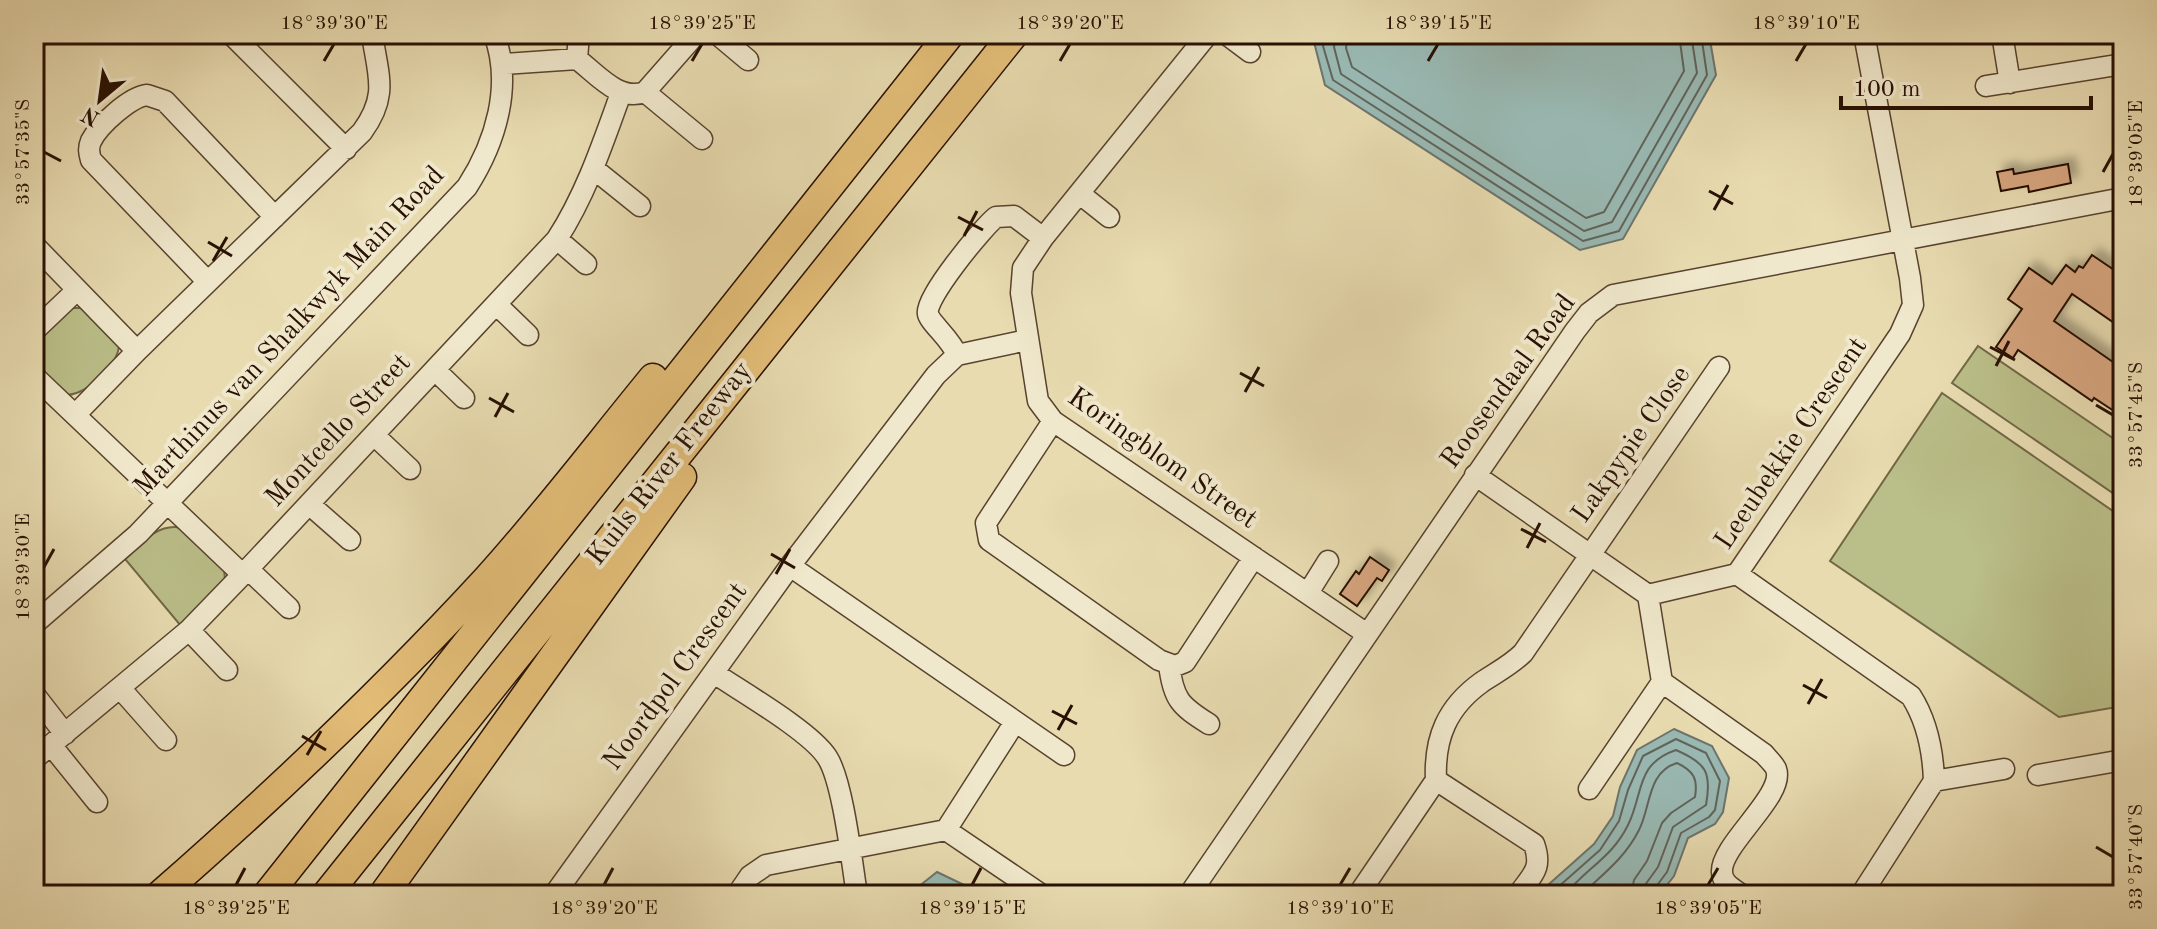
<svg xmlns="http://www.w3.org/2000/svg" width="2157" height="929" font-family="'Old Standard TT',serif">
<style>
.green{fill:#babe88;stroke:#716746;stroke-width:2}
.water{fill:#99b9b3;stroke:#6c756d;stroke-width:2}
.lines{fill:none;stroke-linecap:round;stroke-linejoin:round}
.shore{stroke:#60645b;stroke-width:2}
.building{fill:#d6a57f;stroke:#281003;stroke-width:2;filter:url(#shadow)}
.minor-casing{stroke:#58432e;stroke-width:23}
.highway-casing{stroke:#281003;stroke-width:31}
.minor{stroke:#f0e8cc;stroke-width:20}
.highway{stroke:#e4be78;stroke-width:28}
.ticks{fill:none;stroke:#281003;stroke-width:3}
.labels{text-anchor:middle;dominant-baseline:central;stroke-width:8;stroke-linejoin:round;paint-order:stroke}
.street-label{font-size:28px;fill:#281003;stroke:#f0e8cc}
.neatline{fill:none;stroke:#281003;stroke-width:3}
.ticks-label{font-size:20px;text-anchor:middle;fill:#281003}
</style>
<defs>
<filter id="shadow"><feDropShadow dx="7" dy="-7" stdDeviation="4" flood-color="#0004"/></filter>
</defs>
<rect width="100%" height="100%" fill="#e8dbb0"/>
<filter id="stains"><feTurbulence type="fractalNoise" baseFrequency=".0025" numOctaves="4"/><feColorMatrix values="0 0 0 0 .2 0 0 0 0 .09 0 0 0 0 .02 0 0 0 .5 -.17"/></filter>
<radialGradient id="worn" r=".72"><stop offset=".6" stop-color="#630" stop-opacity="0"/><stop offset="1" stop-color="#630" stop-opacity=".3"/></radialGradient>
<path class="green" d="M 71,308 L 81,308 L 119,346 C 117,366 88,393 68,395 L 34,367 L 34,343 Z
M 1978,346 L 2123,445 L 2123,500 L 1952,383 Z
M 1942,393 L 2123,518 L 2123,706 L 2059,717 L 1830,561 Z
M 176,527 L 183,529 L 224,567 L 225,581 L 181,626 L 125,559 C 141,546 153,526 176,527 Z"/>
<path class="water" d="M 1320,34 L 1709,34 L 1716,75 L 1623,239 L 1580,250 L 1325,85 L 1314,42 Z
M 1674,729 L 1712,746 L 1729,778 L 1723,812 L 1715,824 L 1688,838 L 1674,876 L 1659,895 L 1547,895 L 1548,885 L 1594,844 L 1613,816 L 1620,787 L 1637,750 Z
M 937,872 L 985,895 L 908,895 Z"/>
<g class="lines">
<path class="shore" d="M 1326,34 L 1323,46 L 1333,80 L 1583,241 L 1619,231 L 1707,75 L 1701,34
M 1336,34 L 1334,47 L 1341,74 L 1584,231 L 1612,222 L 1697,73 L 1691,34
M 1348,34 L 1346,48 L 1352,67 L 1586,218 L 1604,212 L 1684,71 L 1679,34
M 1555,895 L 1557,888 L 1600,850 L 1619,821 L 1628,790 L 1643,756 L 1676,739 L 1706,753 L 1720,781 L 1715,810 L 1709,817 L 1681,833 L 1667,872 L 1655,888 L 1654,895
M 1565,895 C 1585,869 1612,858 1628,825 C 1644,793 1635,764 1676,750 C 1706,763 1712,772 1706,805 L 1673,827 L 1658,867 L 1645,885 L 1643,895
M 1581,895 C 1603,874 1625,858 1639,830 C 1651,807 1647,772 1677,763 C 1694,771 1698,779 1695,797 L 1671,813 L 1662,823 L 1647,861 L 1634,880 L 1631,895"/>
</g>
<path class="building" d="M 2068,164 L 2071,183 L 2029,192 L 2028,186 L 2001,191 L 1997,172 L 2013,169 L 2014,174 Z
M 2092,255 L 2123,276 L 2123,329 L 2072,294 L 2054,321 L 2123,369 L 2123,417 L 2094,398 L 2092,401 L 2018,350 L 2013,358 L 1996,347 L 2022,309 L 2008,299 L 2029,268 L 2052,284 L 2066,265 L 2075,272 L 2079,266 L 2083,268 Z
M 1370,557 L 1389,570 L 1382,581 L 1377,578 L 1357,606 L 1340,594 L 1356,571 L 1359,574 Z"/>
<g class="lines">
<defs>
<path id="minor" d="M 231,34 L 346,149
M 717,34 L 748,60
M 1208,34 L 1043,238 L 1023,268 L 1021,293 L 1038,401 L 1053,421 L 1367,634
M 1226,34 L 1250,52
M 2002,34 L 2010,83
M 34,41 L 41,34
M 577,59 C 597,74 619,102 645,92 L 696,34
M 503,64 L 577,59 L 579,34
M 1986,86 L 2123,64
M 645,92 L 702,139
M 594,169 L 640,206
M 1080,194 L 1109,217
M 557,239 L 586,264
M 34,245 L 137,351
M 208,282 L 91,160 C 89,153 88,148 91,141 C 99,125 130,97 147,95 L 165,101 L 275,217
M 496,304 L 528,335
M 34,331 L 77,290
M 957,355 C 951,339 930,323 928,314 C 923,300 983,227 996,217 L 1014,216 L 1043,238
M 435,370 L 464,398
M 34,376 L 243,575
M 75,415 L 137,351 L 362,132 C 389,95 378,76 372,34
M 1053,421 L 986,523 L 989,540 L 1159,660 L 1175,666 L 1185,662 L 1254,557
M 374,435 L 410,469
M 1475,475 L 1648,595 L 1737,574 L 1900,334 L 1913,305 L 1910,278 L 1864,34
M 309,504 L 350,540
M 790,566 L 1064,755
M 248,569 L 289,608
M 1737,574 L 1911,696 C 1927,721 1933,751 1934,781 L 1861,895
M 1308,593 L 1328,561
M 1648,595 L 1662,682 L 1764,754 C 1768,759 1774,764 1776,769 C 1786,795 1720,845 1722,872 C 1722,884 1734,889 1742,895
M 34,624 L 138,534 L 467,187 C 496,142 513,85 494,34
M 189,630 L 227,670
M 1169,664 C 1173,699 1180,706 1209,724
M 714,673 C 742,692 810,731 827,757 C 843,781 852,864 857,895
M 120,688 L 166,740
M 34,694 L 65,734
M 51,745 L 97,802
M 34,759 L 189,630 L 248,569 L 557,239 C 586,194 603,143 621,93
M 2038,775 L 2123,760
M 1436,780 C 1434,738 1447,707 1482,682 C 1497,672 1511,665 1523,653 L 1719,367
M 1436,780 L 1534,844 C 1543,869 1532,875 1518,895
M 1934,781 L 2004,769
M 1589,789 L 1662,682
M 946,830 L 1015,722
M 554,895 L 790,566 L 936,375 L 957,355 L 1027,340
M 737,895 L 750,876 L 766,865 L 946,830 L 1042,895
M 1189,895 L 1575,331 L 1589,313 L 1613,295 L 2123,198
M 1358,895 L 1436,780"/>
<path id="highway" d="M 160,895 C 274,795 384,691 487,579 C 545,515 598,445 653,378
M 267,895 L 950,34
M 326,895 L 1014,34
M 383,895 L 682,477"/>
</defs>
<use href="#minor" class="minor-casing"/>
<use href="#highway" class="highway-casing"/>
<use href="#minor" class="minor"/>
<use href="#highway" class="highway"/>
</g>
<path class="ticks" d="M 324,61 L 334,44M 692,61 L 702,44M 1060,61 L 1070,44M 1428,61 L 1438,44M 1796,61 L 1806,44M 44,152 L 61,161M 2103,172 L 2113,154M 1709,191 L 1733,204M 1714,210 L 1728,185M 958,217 L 983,230M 964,236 L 977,211M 208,242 L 232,256M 213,261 L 227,237M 1990,347 L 2015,360M 1996,366 L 2009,341M 1240,373 L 1264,386M 1245,392 L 1259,367M 489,398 L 514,412M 2096,405 L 2113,415M 495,417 L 508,393M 1521,529 L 1546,542M 1527,548 L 1540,523M 771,554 L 795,568M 44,567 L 54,549M 776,574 L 790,549M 1803,685 L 1827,698M 1808,704 L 1822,679M 1052,711 L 1077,724M 1058,730 L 1072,705M 302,736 L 326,750M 307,755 L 321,731M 2096,847 L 2113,857M 236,885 L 245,868M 604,885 L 613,868M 972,885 L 981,868M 1340,885 L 1350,868M 1708,885 L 1718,868"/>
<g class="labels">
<g class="street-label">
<text transform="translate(290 332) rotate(-47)">Marthinus van Shalkwyk Main Road</text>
<text transform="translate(1509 382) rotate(-54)">Roosendaal Road</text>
<text transform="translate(339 431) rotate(-47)">Montcello Street</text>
<text transform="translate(1792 444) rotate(-56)">Leeubekkie Crescent</text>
<text transform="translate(1632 445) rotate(-55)">Lakpypie Close</text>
<text transform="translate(1162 459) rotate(35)">Koringblom Street</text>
<text transform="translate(670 464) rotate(-52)">Kuils River Freeway</text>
<text transform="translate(676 677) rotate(-54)">Noordpol Crescent</text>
</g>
</g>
<rect width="2157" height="929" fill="none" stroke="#e8dbb0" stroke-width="88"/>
<g transform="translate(100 100) rotate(209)" stroke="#f0e8cc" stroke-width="6" paint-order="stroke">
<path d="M0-6L14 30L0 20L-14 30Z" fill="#281003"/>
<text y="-12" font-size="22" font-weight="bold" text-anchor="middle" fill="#281003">N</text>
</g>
<path d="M1841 96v12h250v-12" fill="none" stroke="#281003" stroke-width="4"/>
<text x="1853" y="96" font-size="24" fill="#281003" stroke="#f0e8cc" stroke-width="6" paint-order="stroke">100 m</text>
<rect x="44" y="44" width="2069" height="841" class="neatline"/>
<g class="ticks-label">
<text x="334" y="29">18°39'30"E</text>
<text x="702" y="29">18°39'25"E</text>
<text x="1070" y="29">18°39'20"E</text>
<text x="1438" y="29">18°39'15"E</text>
<text x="1806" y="29">18°39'10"E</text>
<text transform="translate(22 152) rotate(-90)" y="7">33°57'35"S</text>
<text transform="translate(2135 154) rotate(-90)" y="7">18°39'05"E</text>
<text transform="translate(2135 415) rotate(-90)" y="7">33°57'45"S</text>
<text transform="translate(22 567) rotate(-90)" y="7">18°39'30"E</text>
<text transform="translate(2135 857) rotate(-90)" y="7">33°57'40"S</text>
<text x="236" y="914">18°39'25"E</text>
<text x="604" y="914">18°39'20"E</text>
<text x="972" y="914">18°39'15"E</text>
<text x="1340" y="914">18°39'10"E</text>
<text x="1708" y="914">18°39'05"E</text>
</g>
<rect width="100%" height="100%" filter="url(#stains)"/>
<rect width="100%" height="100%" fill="url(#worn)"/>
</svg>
